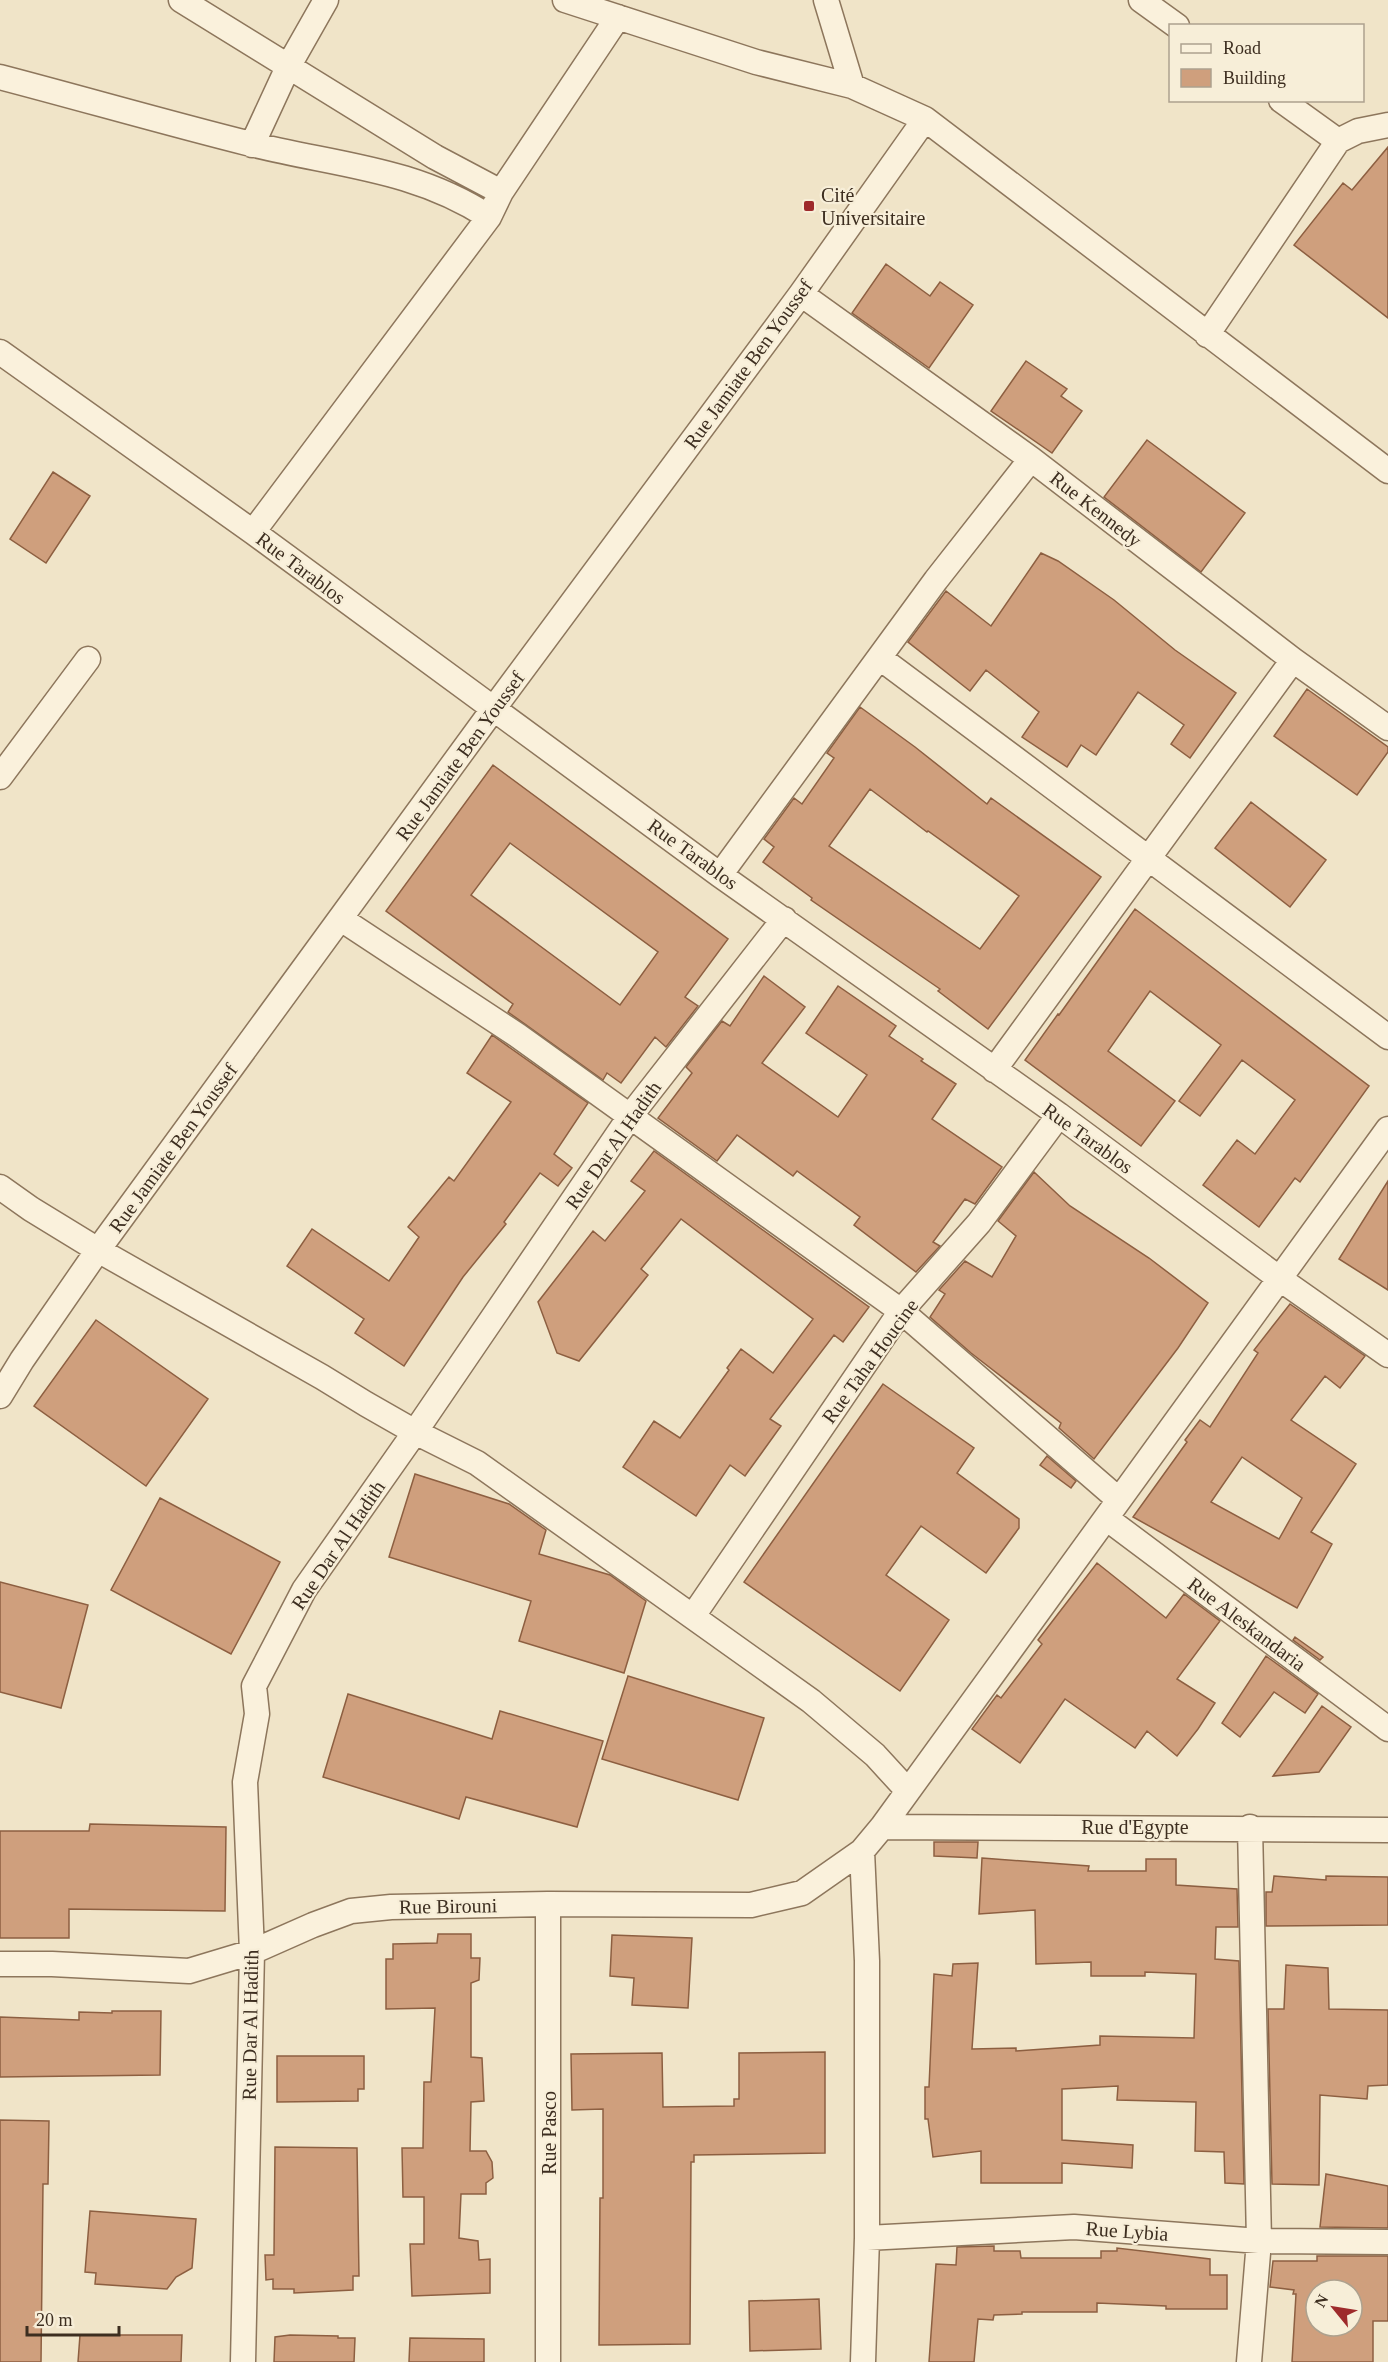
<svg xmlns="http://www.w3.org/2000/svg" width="1388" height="2362" font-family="Georgia,serif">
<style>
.building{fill:#cf9f7d;stroke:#8d5f41;stroke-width:1.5;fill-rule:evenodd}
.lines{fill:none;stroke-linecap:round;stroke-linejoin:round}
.street-casing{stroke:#8d765c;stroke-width:27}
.street{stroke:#faf1dc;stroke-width:24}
.poi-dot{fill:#9e2a2b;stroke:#f7eed8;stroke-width:2}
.labels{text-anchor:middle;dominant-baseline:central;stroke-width:4.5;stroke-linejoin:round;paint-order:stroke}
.poi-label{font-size:20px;fill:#3d2e20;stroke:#f7eed8;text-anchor:start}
.street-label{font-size:20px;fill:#3d2e20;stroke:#f7eed8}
</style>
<rect width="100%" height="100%" fill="#f0e4c8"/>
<path class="building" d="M 1388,147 L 1388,318 L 1294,245 L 1343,183 L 1352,190 Z
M 886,264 L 930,296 L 940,282 L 973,305 L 929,368 L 852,313 Z
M 1026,361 L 1067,389 L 1061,396 L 1082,411 L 1052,453 L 991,411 Z
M 1147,440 L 1245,513 L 1201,572 L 1104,497 Z
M 53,472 L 90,496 L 46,563 L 10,539 Z
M 1041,553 L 1058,561 L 1114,600 L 1175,650 L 1236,693 L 1190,758 L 1171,744 L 1184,725 L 1138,692 L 1096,755 L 1081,745 L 1067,767 L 1022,737 L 1039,712 L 986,670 L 970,691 L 908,642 L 946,591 L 991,626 Z
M 1307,689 L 1388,747 L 1388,752 L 1357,795 L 1274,736 Z
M 860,707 L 915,747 L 987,804 L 991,798 L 1101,877 L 988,1029 L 938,991 L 940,989 L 811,900 L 812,898 L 763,862 L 774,847 L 764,839 L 794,798 L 802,804 L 834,758 L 827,753 ZM 870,789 L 927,832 L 928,831 L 1019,896 L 980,949 L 829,846 Z
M 493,765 L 728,939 L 685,997 L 698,1006 L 666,1047 L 655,1037 L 621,1083 L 607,1073 L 603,1080 L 508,1012 L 513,1004 L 386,911 ZM 510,843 L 658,952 L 620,1005 L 471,895 Z
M 1251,802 L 1326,860 L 1290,907 L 1215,848 Z
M 1135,909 L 1369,1086 L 1300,1182 L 1295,1178 L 1259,1227 L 1203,1185 L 1237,1140 L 1255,1154 L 1295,1100 L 1242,1060 L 1200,1116 L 1179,1101 L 1221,1045 L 1150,991 L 1108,1051 L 1175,1101 L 1141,1146 L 1025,1060 L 1058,1014 L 1059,1015 Z
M 764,976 L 805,1007 L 762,1063 L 838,1117 L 867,1075 L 806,1033 L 838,986 L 896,1026 L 889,1036 L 923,1059 L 921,1061 L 956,1084 L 932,1119 L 1002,1167 L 975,1204 L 965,1199 L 933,1242 L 940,1246 L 916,1272 L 854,1225 L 860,1217 L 797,1171 L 793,1176 L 737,1135 L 717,1161 L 658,1118 L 692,1073 L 686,1067 L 722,1021 L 730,1026 Z
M 492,1035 L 588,1103 L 554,1154 L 572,1168 L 558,1186 L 540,1173 L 504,1222 L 506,1224 L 463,1277 L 404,1366 L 355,1333 L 364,1319 L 287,1266 L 312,1229 L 389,1281 L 419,1237 L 408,1227 L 449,1177 L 454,1181 L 511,1102 L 467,1073 Z
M 654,1151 L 869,1307 L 843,1342 L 834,1335 L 770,1419 L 781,1426 L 745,1476 L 730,1465 L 696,1516 L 623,1467 L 654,1421 L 680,1438 L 729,1370 L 727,1368 L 741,1349 L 773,1373 L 813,1319 L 681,1219 L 641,1269 L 648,1275 L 579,1361 L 557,1353 L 538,1302 L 593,1231 L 605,1241 L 645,1191 L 631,1181 Z
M 1034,1172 L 1070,1206 L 1149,1258 L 1208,1303 L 1178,1348 L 1094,1459 L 1059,1428 L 1061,1423 L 971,1353 L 930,1317 L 945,1294 L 939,1290 L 965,1261 L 992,1277 L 1016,1236 L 998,1221 Z
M 1388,1181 L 1388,1290 L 1339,1259 Z
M 1290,1304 L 1365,1356 L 1340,1388 L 1325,1376 L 1291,1420 L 1356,1464 L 1311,1532 L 1332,1544 L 1297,1608 L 1133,1517 L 1187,1442 L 1185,1440 L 1200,1420 L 1210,1427 L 1258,1353 L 1254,1350 ZM 1242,1457 L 1302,1498 L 1279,1539 L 1211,1502 Z
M 96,1320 L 208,1399 L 146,1486 L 34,1406 Z
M 883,1384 L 974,1448 L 957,1473 L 1019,1519 L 1019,1528 L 986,1573 L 921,1526 L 886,1575 L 949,1620 L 900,1691 L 744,1582 Z
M 1047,1456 L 1076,1481 L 1071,1488 L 1040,1465 Z
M 415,1474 L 509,1504 L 546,1530 L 539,1554 L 610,1575 L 646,1601 L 624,1673 L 519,1641 L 531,1601 L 389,1557 Z
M 160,1498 L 280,1562 L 231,1654 L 111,1590 Z
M 1097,1563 L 1166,1618 L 1184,1594 L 1220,1621 L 1177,1679 L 1215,1703 L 1198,1729 L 1177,1756 L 1147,1731 L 1135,1748 L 1065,1699 L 1020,1763 L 972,1729 L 997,1695 L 1001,1698 L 1042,1644 L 1038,1640 Z
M 0,1582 L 88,1605 L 61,1708 L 0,1692 Z
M 1295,1637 L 1323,1657 L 1320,1660 L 1293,1640 Z
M 1266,1656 L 1318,1694 L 1305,1713 L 1274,1692 L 1240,1737 L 1222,1723 Z
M 628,1676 L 764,1718 L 738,1800 L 602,1759 Z
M 348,1694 L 492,1739 L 500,1711 L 603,1741 L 577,1827 L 466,1797 L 459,1819 L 323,1777 Z
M 1322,1706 L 1351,1727 L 1319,1772 L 1273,1776 Z
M 90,1824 L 226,1827 L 225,1911 L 69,1909 L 69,1938 L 0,1938 L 0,1831 L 89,1831 Z
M 934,1842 L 978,1842 L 977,1858 L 934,1856 Z
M 982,1858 L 1089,1866 L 1088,1871 L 1146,1871 L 1146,1859 L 1176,1859 L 1176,1885 L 1237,1889 L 1238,1927 L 1216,1927 L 1215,1959 L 1239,1961 L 1244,2184 L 1225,2183 L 1224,2152 L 1195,2151 L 1196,2102 L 1117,2100 L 1118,2086 L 1062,2089 L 1062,2140 L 1133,2145 L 1132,2168 L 1062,2163 L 1062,2183 L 981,2183 L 981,2151 L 933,2157 L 928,2119 L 925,2119 L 925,2087 L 929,2087 L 934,1974 L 952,1976 L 953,1964 L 978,1963 L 972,2049 L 1016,2048 L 1016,2051 L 1100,2045 L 1100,2036 L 1194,2038 L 1196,1974 L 1145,1972 L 1145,1976 L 1091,1976 L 1091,1962 L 1036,1964 L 1035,1910 L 979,1914 Z
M 1274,1876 L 1326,1880 L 1326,1876 L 1388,1877 L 1388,1925 L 1266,1926 L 1266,1892 L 1272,1892 Z
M 438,1934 L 471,1934 L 471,1958 L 480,1958 L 479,1980 L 471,1983 L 471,2057 L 482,2058 L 484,2101 L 471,2102 L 470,2151 L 486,2151 L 492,2162 L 493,2178 L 486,2183 L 486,2194 L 461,2194 L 459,2238 L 478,2241 L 479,2260 L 490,2259 L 490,2293 L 412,2296 L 410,2244 L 424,2244 L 424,2197 L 403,2197 L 402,2148 L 423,2148 L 424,2082 L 431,2082 L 435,2008 L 386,2009 L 386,1959 L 393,1959 L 393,1944 L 437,1943 Z
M 612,1935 L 692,1938 L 688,2008 L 632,2005 L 634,1978 L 610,1976 Z
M 1286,1965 L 1328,1968 L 1329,2009 L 1388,2010 L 1388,2085 L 1368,2086 L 1367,2099 L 1320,2095 L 1319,2185 L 1272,2184 L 1268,2009 L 1284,2009 Z
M 112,2011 L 161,2011 L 160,2075 L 0,2077 L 0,2017 L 79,2020 L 79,2012 L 112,2013 Z
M 825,2052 L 825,2153 L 694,2155 L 694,2162 L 691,2162 L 690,2344 L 599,2345 L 600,2198 L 603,2198 L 603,2109 L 572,2110 L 571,2054 L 662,2053 L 663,2107 L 734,2106 L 734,2099 L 739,2099 L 739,2053 Z
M 277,2056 L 364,2056 L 364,2089 L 358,2089 L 358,2101 L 277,2102 Z
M 0,2120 L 49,2121 L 48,2184 L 43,2184 L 41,2362 L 0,2362 Z
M 275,2147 L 357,2148 L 359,2276 L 353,2276 L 353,2290 L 294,2293 L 294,2289 L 273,2289 L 273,2279 L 266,2280 L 265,2255 L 274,2255 Z
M 1326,2174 L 1388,2186 L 1388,2228 L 1320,2227 Z
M 90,2211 L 196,2219 L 192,2268 L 176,2277 L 167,2289 L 95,2284 L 96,2273 L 85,2272 Z
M 994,2246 L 994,2251 L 1020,2251 L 1021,2258 L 1101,2258 L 1101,2251 L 1117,2251 L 1117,2248 L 1210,2259 L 1210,2275 L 1227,2275 L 1227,2309 L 1166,2309 L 1166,2306 L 1097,2303 L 1097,2312 L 1022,2312 L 1022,2314 L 994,2315 L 993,2320 L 978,2319 L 974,2362 L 929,2362 L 936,2264 L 956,2265 L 957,2247 Z
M 1317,2256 L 1388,2256 L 1388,2321 L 1373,2321 L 1373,2362 L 1292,2362 L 1296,2294 L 1293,2294 L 1294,2290 L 1270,2287 L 1273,2261 L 1317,2261 ZM 1316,2290 L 1352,2290 L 1352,2326 L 1316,2326 Z
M 819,2299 L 821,2349 L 750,2351 L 749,2301 Z
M 80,2335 L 182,2335 L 181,2362 L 78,2362 Z
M 290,2335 L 338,2336 L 338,2338 L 355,2338 L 354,2362 L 274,2362 L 275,2337 Z
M 410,2338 L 484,2339 L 484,2362 L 409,2362 Z"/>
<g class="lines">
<defs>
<path id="street" d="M 181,0 L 435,157 L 501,192
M 565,0 L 756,62 L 852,86 L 925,119 L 1388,471
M 826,0 L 852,86
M 1141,0 L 1177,26
M 0,77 C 84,99 167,123 251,144 C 335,165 414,168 489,217
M 1281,100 L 1338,141
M 252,145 L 288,67 L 326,0
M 801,294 L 1031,459 L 1293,660 L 1388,728
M 1207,335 L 1338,141 L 1358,131 L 1388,125
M 0,352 L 253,532 L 720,875 L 1059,1115 L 1280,1279 L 1388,1355
M 253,532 L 489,217 L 501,192 L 618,17
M 880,658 L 1388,1037
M 0,777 L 88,659
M 720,875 L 936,580 L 1031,459
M 341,919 L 517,1035 L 901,1311 L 1118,1499
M 994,1070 L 1293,660
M 0,1187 L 31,1209 L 98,1250 L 322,1377 L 366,1404 L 415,1432 L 477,1463 L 811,1701 L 875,1755 L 908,1791
M 0,1396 L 22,1360 L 98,1250 L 494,708 L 801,294 L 925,119
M 1106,1518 L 1388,1729
M 693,1616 L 901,1311 L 979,1223 L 1059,1115
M 882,1827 L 1388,1830
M 862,1851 L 867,1961 L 867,2238 L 863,2362
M 548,1904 L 548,2362
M 0,1964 L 52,1964 L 189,1971 L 252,1952 L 313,1925 L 351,1911 L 391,1907 L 548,1904 L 751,1905 L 802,1893 L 862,1851 L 882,1827 L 1388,1129
M 867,2238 L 1074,2227 L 1259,2241 L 1388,2242
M 243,2362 L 252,1952 L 245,1782 L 257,1714 L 254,1686 L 304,1590 L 415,1432 L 631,1115 L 784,919
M 1249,2362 L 1259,2241 L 1250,1827"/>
</defs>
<use href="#street" class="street-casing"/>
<use href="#street" class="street"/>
</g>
<rect class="poi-dot" x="803" y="200" width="12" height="12" rx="3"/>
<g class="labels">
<g class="poi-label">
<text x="821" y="195">Cité<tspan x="821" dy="23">Universitaire</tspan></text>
</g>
<g class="street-label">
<text transform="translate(748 364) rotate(-54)">Rue Jamiate Ben Youssef</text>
<text transform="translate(1096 509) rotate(38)">Rue Kennedy</text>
<text transform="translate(301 568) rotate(37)">Rue Tarablos</text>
<text transform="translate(460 756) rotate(-54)">Rue Jamiate Ben Youssef</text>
<text transform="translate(693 854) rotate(36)">Rue Tarablos</text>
<text transform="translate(1088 1138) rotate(36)">Rue Tarablos</text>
<text transform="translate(613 1145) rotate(-55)">Rue Dar Al Hadith</text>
<text transform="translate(173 1148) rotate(-54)">Rue Jamiate Ben Youssef</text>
<text transform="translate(870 1361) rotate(-54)">Rue Taha Houcine</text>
<text transform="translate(338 1545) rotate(-56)">Rue Dar Al Hadith</text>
<text transform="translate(1247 1624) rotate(37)">Rue Aleskandaria</text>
<text x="1135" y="1827">Rue d'Egypte</text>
<text transform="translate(448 1906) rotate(-1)">Rue Birouni</text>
<text transform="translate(250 2025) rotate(-89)">Rue Dar Al Hadith</text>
<text transform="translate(549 2133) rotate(-90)">Rue Pasco</text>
<text transform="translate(1127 2231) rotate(4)">Rue Lybia</text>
</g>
</g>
<rect x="1169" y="24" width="195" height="78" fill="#f7eed8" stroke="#ada18e" stroke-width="1.5"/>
<rect x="1181" y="44" width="30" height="9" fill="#faf1dc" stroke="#ada18e" stroke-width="1.5"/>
<text x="1223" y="54" font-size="18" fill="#3d2e20">Road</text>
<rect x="1181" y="69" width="30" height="18" fill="#cf9f7d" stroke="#ada18e" stroke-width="1.5"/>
<text x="1223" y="84" font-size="18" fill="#3d2e20">Building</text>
<g transform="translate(1334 2308) rotate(300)"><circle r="28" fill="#f7eed8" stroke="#ada18e" stroke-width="1.5"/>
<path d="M0-4.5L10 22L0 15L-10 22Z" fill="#9e2a2b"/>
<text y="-9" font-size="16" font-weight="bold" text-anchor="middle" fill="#3d2e20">N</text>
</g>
<path d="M27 2326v9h92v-9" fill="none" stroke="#3d2e20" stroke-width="3"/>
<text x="36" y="2326" font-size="18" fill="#3d2e20" stroke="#f7eed8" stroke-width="4.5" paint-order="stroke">20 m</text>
</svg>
